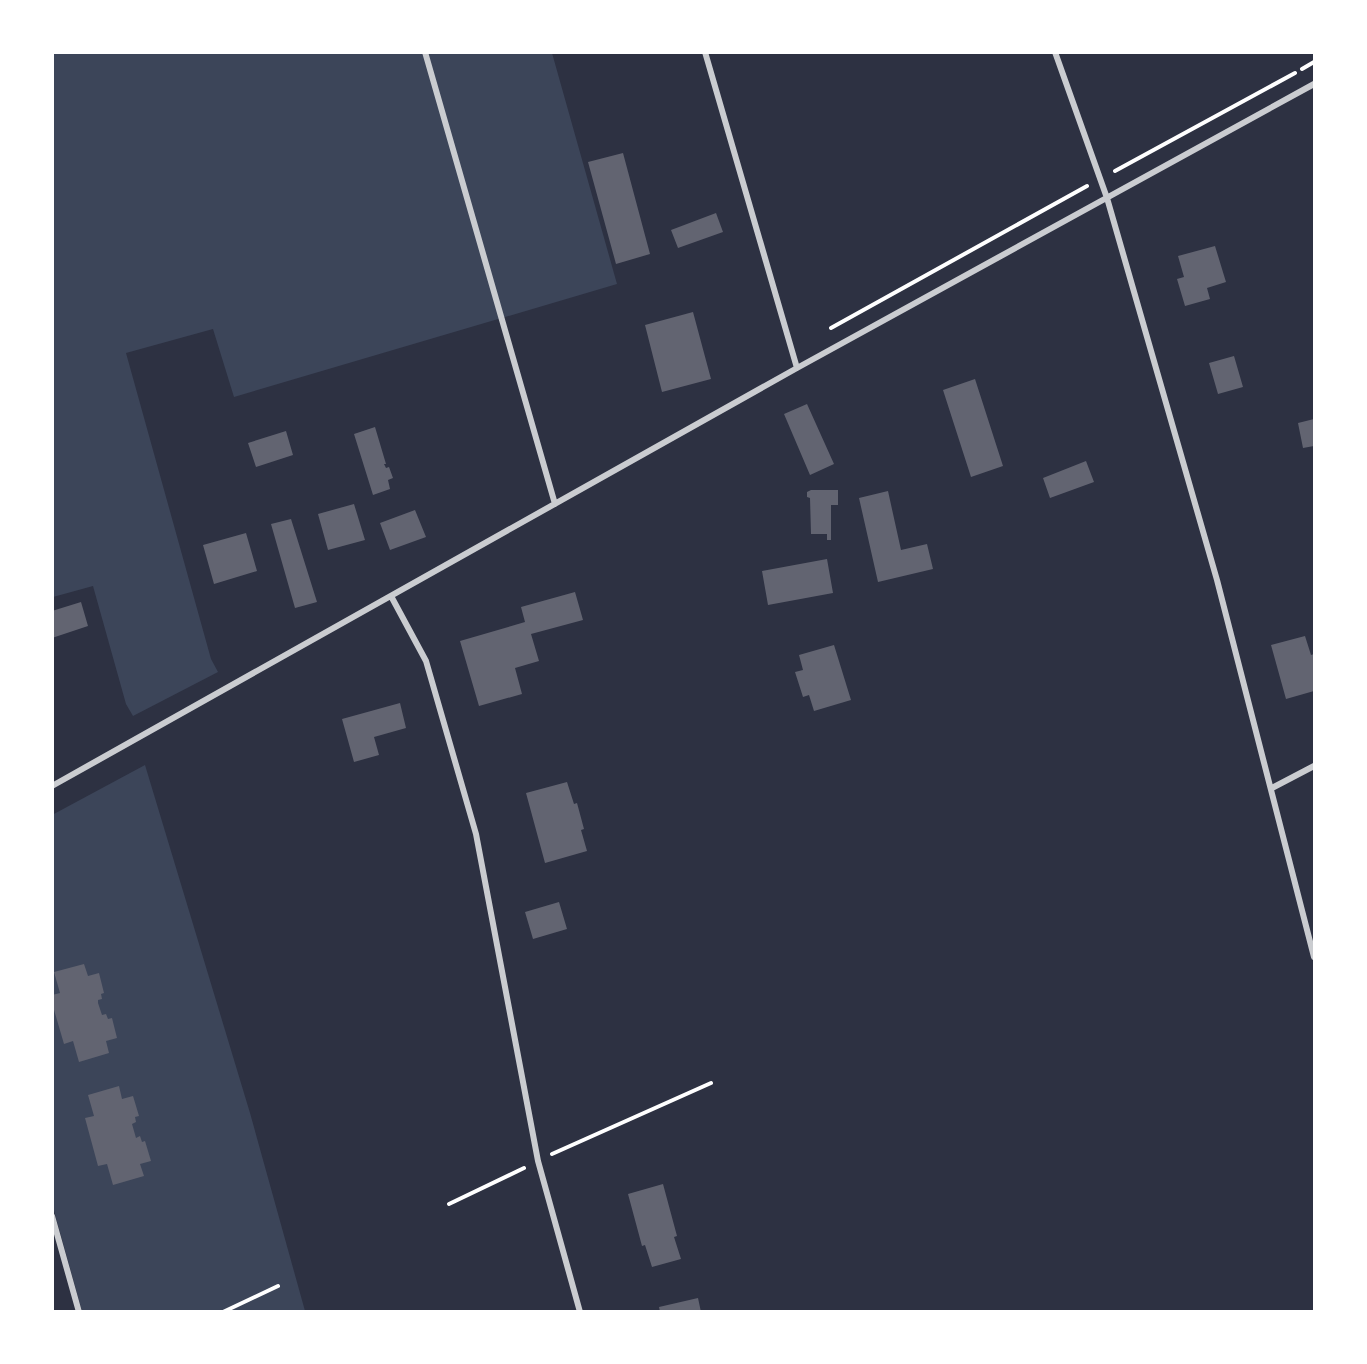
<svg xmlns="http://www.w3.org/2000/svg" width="1367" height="1364" font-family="Karla,sans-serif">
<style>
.green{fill:#3c4559}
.building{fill:#626471}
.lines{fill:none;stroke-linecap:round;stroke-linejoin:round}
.path{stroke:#fff;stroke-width:4}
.minor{stroke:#caccd0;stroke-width:6}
</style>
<rect width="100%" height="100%" fill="#2d3142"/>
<path class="green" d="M 53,53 L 552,53 L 617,284 L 234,397 L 213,329 L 126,353 L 211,659 L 218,672 L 133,716 L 126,704 L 93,586 L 53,597 Z
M 145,765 L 250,1113 L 305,1311 L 82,1311 L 53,1207 L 52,815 Z"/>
<path class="building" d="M 623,153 L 650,254 L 616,264 L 588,162 Z
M 716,213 L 723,232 L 678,248 L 671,230 Z
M 1215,246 L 1226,282 L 1207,288 L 1210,299 L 1185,306 L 1177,279 L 1184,277 L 1178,256 Z
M 693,312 L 711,379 L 662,392 L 645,325 Z
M 1234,356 L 1243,387 L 1218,394 L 1209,363 Z
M 975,379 L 1003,466 L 971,477 L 943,390 Z
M 807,404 L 834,464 L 810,475 L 784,414 Z
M 1314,419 L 1314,446 L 1303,448 L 1298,423 Z
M 375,427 L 386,464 L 384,464 L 386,468 L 389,467 L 393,478 L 388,480 L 390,489 L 373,495 L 354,434 Z
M 286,431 L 293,455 L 256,467 L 248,443 Z
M 1086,461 L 1094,482 L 1050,498 L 1043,478 Z
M 811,490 L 838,490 L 838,505 L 831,505 L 831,540 L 827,540 L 827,534 L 811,534 L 810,498 L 807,497 L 807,492 Z
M 888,491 L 901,550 L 927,544 L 933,569 L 878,582 L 859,498 Z
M 354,504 L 365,540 L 328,550 L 318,514 Z
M 415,510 L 426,537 L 390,550 L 380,523 Z
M 291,519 L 317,602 L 295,608 L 271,524 Z
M 246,533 L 257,571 L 214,584 L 203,545 Z
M 827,559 L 833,593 L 768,605 L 762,571 Z
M 575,592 L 583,620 L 531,634 L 539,661 L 515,668 L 522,694 L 479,706 L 460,641 L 525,622 L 521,607 Z
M 81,602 L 88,626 L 52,638 L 52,611 Z
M 1305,636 L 1311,655 L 1314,654 L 1314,691 L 1286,699 L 1271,645 Z
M 834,645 L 851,700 L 814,711 L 809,695 L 803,697 L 795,672 L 803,670 L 799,655 Z
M 400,703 L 406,728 L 374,737 L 379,755 L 354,762 L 342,719 Z
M 567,782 L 574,804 L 577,803 L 584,829 L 581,830 L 587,851 L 545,863 L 526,793 Z
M 559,902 L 567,929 L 533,939 L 525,912 Z
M 84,964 L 88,976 L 99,973 L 104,993 L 101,994 L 102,999 L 98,1000 L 98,1003 L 102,1015 L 106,1014 L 108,1019 L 112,1018 L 117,1038 L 106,1041 L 109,1053 L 79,1062 L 73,1041 L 64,1044 L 52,1003 L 52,995 L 60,993 L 54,972 Z
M 119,1086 L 122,1099 L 133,1096 L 139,1116 L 135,1117 L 136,1122 L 132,1124 L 136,1138 L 140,1136 L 142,1142 L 145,1141 L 151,1161 L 140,1164 L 144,1176 L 113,1185 L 107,1164 L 98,1166 L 85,1118 L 94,1116 L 88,1095 Z
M 663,1184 L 677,1236 L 674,1237 L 681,1259 L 652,1267 L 645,1245 L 642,1246 L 628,1194 Z
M 698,1298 L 701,1312 L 660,1312 L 659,1307 Z"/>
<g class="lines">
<path class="path" d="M 1302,69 L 1314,62
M 1115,171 L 1295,73
M 831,328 L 1087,186
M 552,1154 L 711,1083
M 449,1204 L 524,1168
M 223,1312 L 278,1286"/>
<path class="minor" d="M 425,52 L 555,504
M 705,52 L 797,368
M 1055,52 L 1107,198 L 1217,580 L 1314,957
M 391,596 L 426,661 L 476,834 L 538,1161 L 580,1312
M 52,786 L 797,368 L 1314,84
M 1272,788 L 1314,766
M 52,1216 L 79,1312"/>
</g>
<rect width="1367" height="1364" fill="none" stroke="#ffffff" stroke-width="108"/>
</svg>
